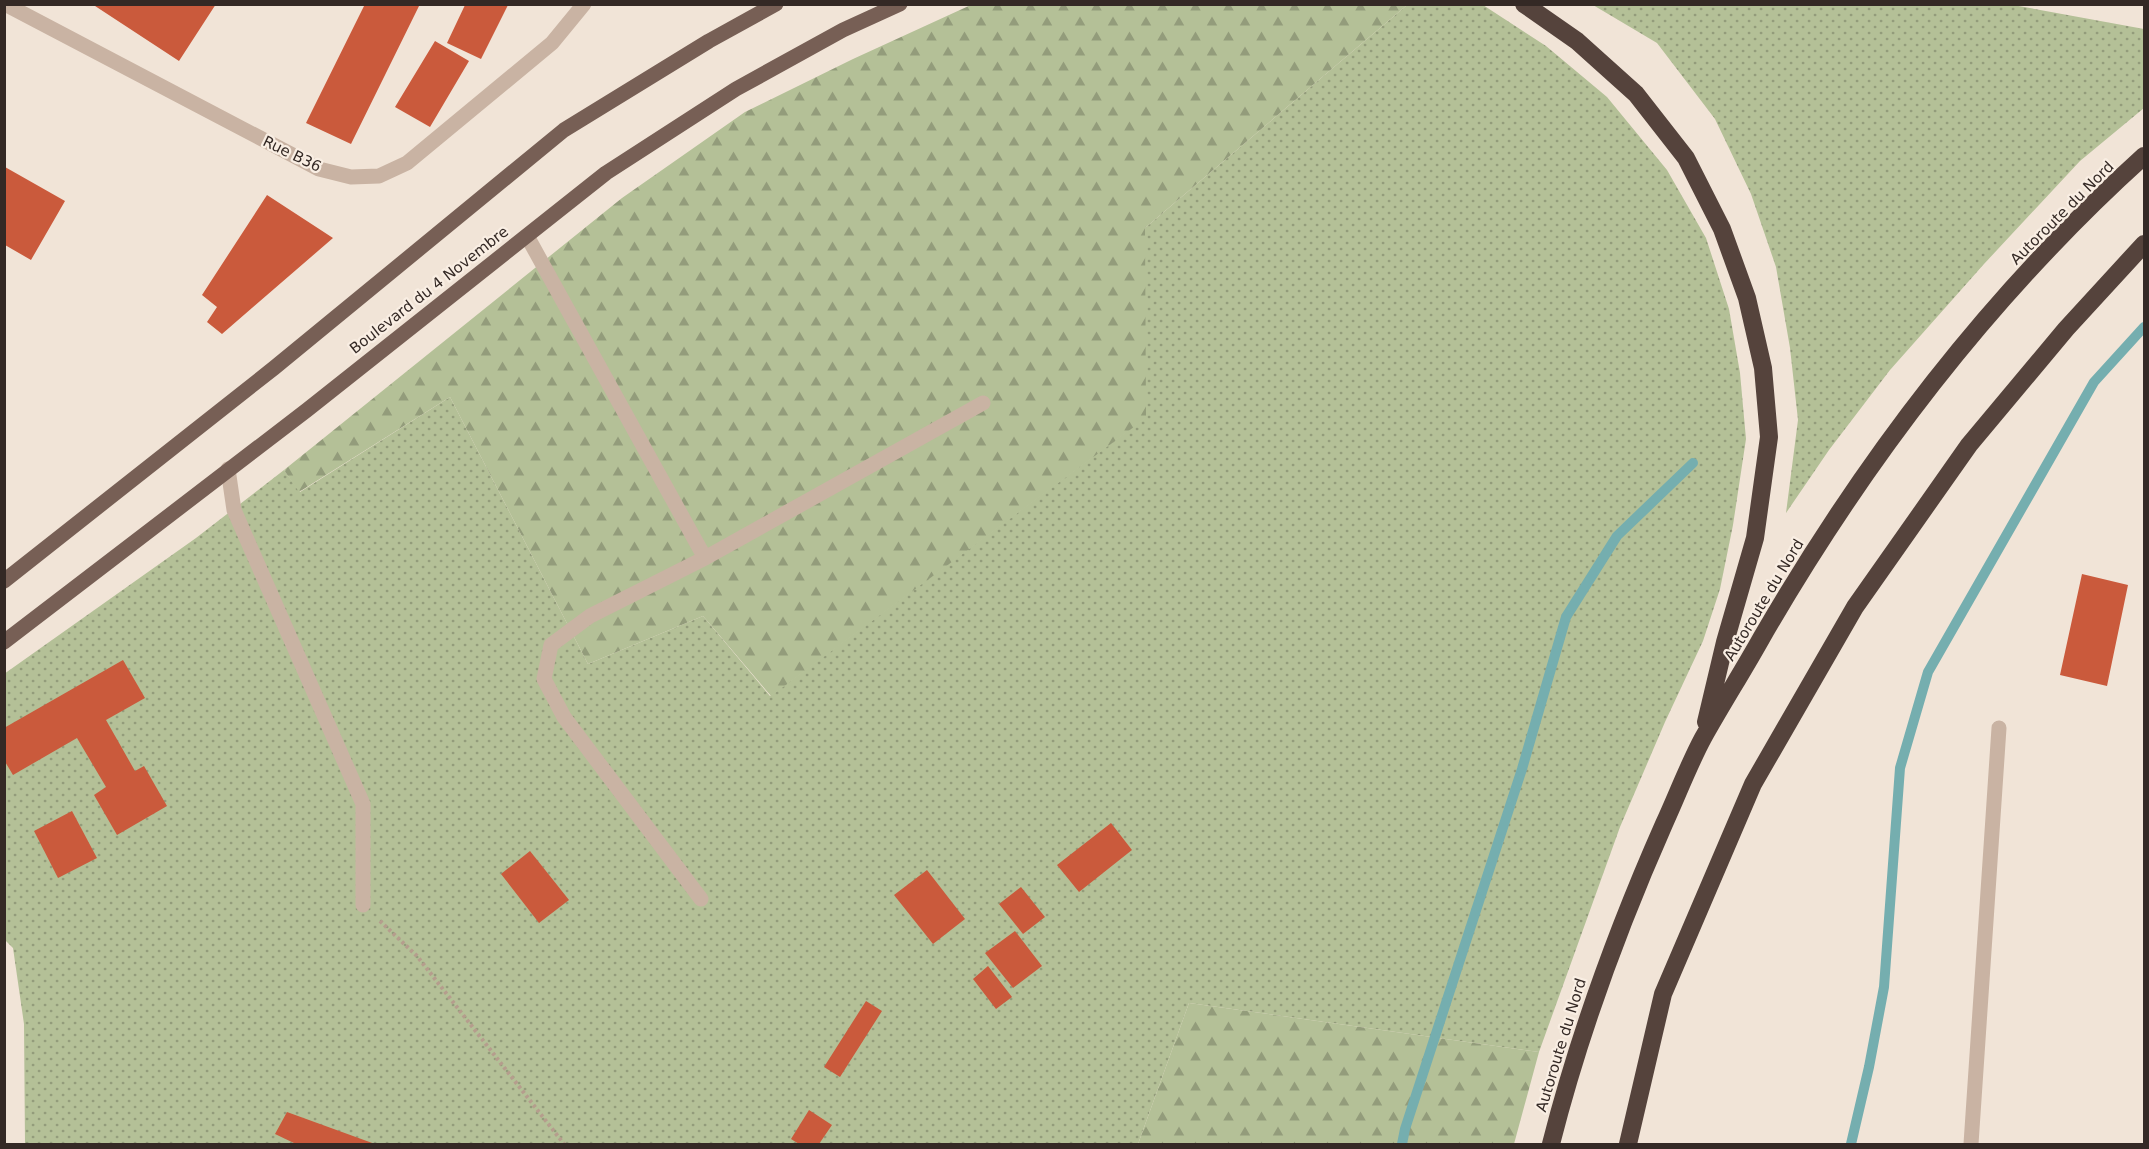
<svg xmlns="http://www.w3.org/2000/svg" width="2149" height="1149" font-family="'DejaVu Sans',sans-serif">
<style>
.grass{fill:url(#grass-dots)}
.forest{fill:url(#forest-firs)}
.lines{fill:none;stroke-linecap:round;stroke-linejoin:round}
.stream{stroke:#75aeaf;stroke-width:10}
.building{fill:#ca5a3c}
.path{stroke:#b59d8d;stroke-width:4;stroke-dasharray:3 3;stroke-linecap:butt}
.lane{stroke:#c9b3a3;stroke-width:15}
.street{stroke:#c9b3a3;stroke-width:15}
.primary{stroke:#775f55;stroke-width:15}
.highway{stroke:#55433c;stroke-width:18}
.labels{text-anchor:middle;dominant-baseline:central;stroke-width:4.5;stroke-linejoin:round;paint-order:stroke}
.street-label{font-size:15px;fill:#342925;stroke:#f9eee3}
</style>
<defs>
<pattern id="grass-dots" width="8" height="8" patternUnits="userSpaceOnUse" patternTransform="scale(1.5)"><rect width="8" height="8" fill="#b4c097"/><path d="M2 2h.1M6 6h.1" fill="none" stroke="#939c7b" stroke-width="1.8" stroke-linecap="round"/></pattern>
<pattern id="forest-firs" width="22" height="20" patternUnits="userSpaceOnUse" patternTransform="scale(1.5)"><rect width="22" height="20" fill="#b4c097"/><path d="M5 1l3.5 6h-7zM16 11l3.5 6h-7z" fill="#939c7b"/></pattern>
</defs>
<rect width="100%" height="100%" fill="#f1e4d7"/>
<path class="grass" d="M 1407,5 L 1483,5 L 1546,46 L 1607,97 L 1667,170 L 1706,238 L 1729,309 L 1740,373 L 1746,439 L 1733,525 L 1720,589 L 1703,641 L 1665,722 L 1620,827 L 1539,1052 L 1189,1003 L 1138,1144 L 25,1144 L 24,1024 L 13,948 L 4,939 L 4,674 L 196,538 L 284,470 L 300,492 L 450,397 L 588,664 L 703,616 L 770,696 L 1145,418 L 1145,228 Z
M 2013,5 L 2144,29 L 2144,108 L 2080,161 L 1984,264 L 1890,370 L 1829,450 L 1786,513 L 1798,420 L 1790,348 L 1776,267 L 1751,194 L 1715,119 L 1657,43 L 1593,5 Z"/>
<path class="forest" d="M 973,4 L 1407,5 L 1145,228 L 1146,418 L 771,696 L 703,616 L 588,664 L 450,397 L 299,492 L 284,470 L 622,198 L 745,112 L 853,59 Z
M 1189,1003 L 1539,1052 L 1514,1144 L 1138,1144 Z"/>
<g class="lines">
<path class="stream" d="M 1402,1144 L 1405,1129 L 1522,769 L 1566,617 L 1617,536 L 1693,463
M 1851,1144 L 1869,1067 L 1884,987 L 1900,768 L 1928,672 L 2094,382 L 2144,327"/>
</g>
<path class="building" d="M 92,4 L 216,4 L 179,61 Z
M 365,4 L 420,4 L 351,144 L 306,123 Z
M 465,5 L 508,5 L 481,59 L 447,43 Z
M 435,41 L 469,61 L 430,127 L 395,107 Z
M 5,167 L 65,201 L 31,260 L 5,245 Z
M 267,195 L 333,238 L 222,334 L 207,322 L 217,307 L 202,295 Z
M 2082,574 L 2128,585 L 2107,686 L 2060,675 Z
M 123,660 L 145,698 L 106,720 L 135,771 L 144,766 L 167,806 L 117,835 L 94,795 L 106,787 L 77,738 L 13,775 L 4,760 L 4,728 Z
M 72,811 L 97,858 L 58,878 L 34,831 Z
M 1111,823 L 1132,850 L 1079,892 L 1057,865 Z
M 530,851 L 569,900 L 539,923 L 501,874 Z
M 927,870 L 965,919 L 933,944 L 894,895 Z
M 1021,887 L 1045,917 L 1023,934 L 999,904 Z
M 1015,931 L 1042,966 L 1013,988 L 985,953 Z
M 988,966 L 1012,997 L 996,1009 L 973,979 Z
M 866,1001 L 882,1011 L 840,1077 L 824,1067 Z
M 809,1110 L 832,1125 L 819,1144 L 799,1144 L 791,1139 Z
M 287,1112 L 375,1144 L 296,1144 L 275,1134 Z"/>
<g class="lines">
<path class="path" d="M 380,921 L 417,956 L 564,1144"/>
<path class="lane" d="M 527,236 L 705,558
M 228,469 L 234,510 L 363,804 L 363,905
M 701,899 L 564,717 L 544,679 L 551,645 L 590,616 L 705,558 L 983,403
M 1971,1144 L 1999,728"/>
<path class="street" d="M 5,4 L 319,169 L 351,177 L 379,176 L 407,163 L 552,43 L 584,4"/>
<path class="primary" d="M 4,581 L 274,368 L 564,130 L 709,41 L 776,4
M 4,642 L 307,410 L 606,173 L 736,89 L 843,30 L 900,4"/>
<path class="highway" d="M 1524,4 L 1577,41 L 1636,94 L 1686,158 L 1722,229 L 1747,298 L 1763,368 L 1769,437 L 1755,538 L 1725,642 L 1706,722
M 1551,1144 C 1579,1034 1618,928 1664,824 C 1677,796 1688,766 1703,738 C 1722,704 1743,671 1762,637 C 1865,459 1991,294 2144,156
M 1628,1144 L 1663,994 L 1753,784 L 1855,607 L 1969,445 L 2066,329 L 2144,244"/>
</g>
<g class="labels">
<g class="street-label">
<text transform="translate(292 154) rotate(26)">Rue B36</text>
<text transform="translate(2062 213) rotate(-45)">Autoroute du Nord</text>
<text transform="translate(429 290) rotate(-38)">Boulevard du 4 Novembre</text>
<text transform="translate(1764 600) rotate(-59)">Autoroute du Nord</text>
<text transform="translate(1561 1045) rotate(-73)">Autoroute du Nord</text>
</g>
</g>
<rect width="2149" height="1149" fill="none" stroke="#342925" stroke-width="12"/>
</svg>
